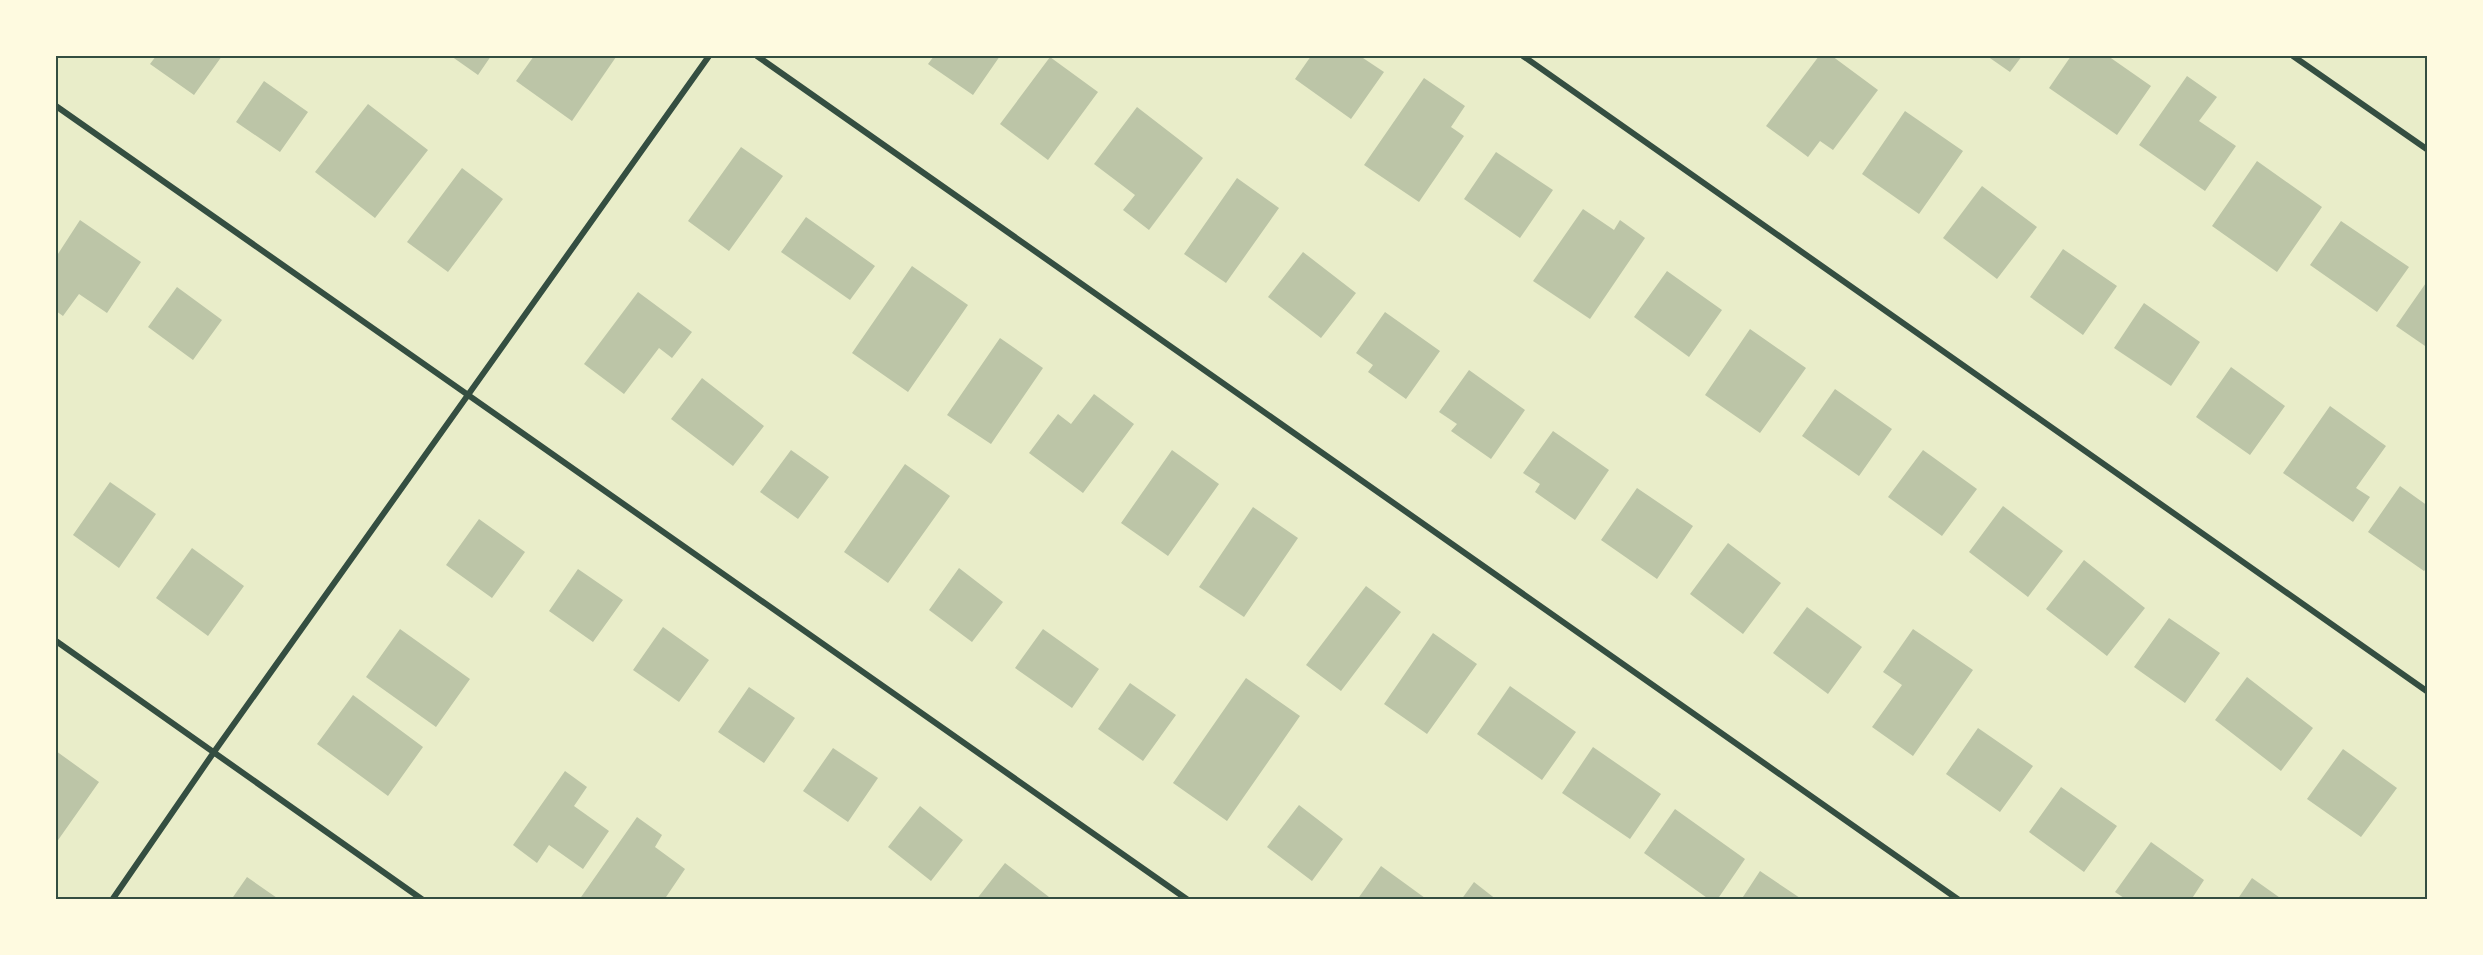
<svg xmlns="http://www.w3.org/2000/svg" width="2483" height="955" font-family="Quicksand,sans-serif">
<style>
.building{fill:#bcc5a7}
.lines{fill:none;stroke-linecap:round;stroke-linejoin:round}
.minor{stroke:#344e41;stroke-width:6}
.neatline{fill:none;stroke:#344e41;stroke-width:2}
</style>
<rect width="100%" height="100%" fill="#e9edc9"/>
<path class="building" d="M 156,56 L 222,56 L 194,95 L 150,64 Z
M 451,56 L 491,56 L 478,75 Z
M 534,56 L 613,56 L 616,57 L 572,121 L 516,81 Z
M 934,56 L 1000,56 L 973,95 L 928,64 Z
M 1311,56 L 1360,56 L 1384,72 L 1351,119 L 1295,79 Z
M 1819,56 L 1832,56 L 1878,90 L 1833,150 L 1820,141 L 1808,157 L 1766,126 Z
M 1987,56 L 2022,56 L 2010,72 Z
M 2071,56 L 2108,56 L 2151,86 L 2117,135 L 2049,88 Z
M 1050,57 L 1098,92 L 1048,160 L 1000,124 Z
M 2187,76 L 2217,97 L 2199,121 L 2236,146 L 2205,191 L 2139,145 Z
M 1424,78 L 1465,106 L 1451,127 L 1464,136 L 1419,202 L 1364,165 Z
M 264,81 L 308,112 L 280,152 L 236,122 Z
M 368,104 L 428,150 L 375,218 L 315,172 Z
M 1137,107 L 1203,158 L 1149,230 L 1123,210 L 1135,195 L 1094,164 Z
M 1905,111 L 1963,151 L 1919,214 L 1862,174 Z
M 741,147 L 783,176 L 729,251 L 688,221 Z
M 1496,152 L 1553,190 L 1520,238 L 1464,199 Z
M 2257,161 L 2322,207 L 2277,272 L 2212,226 Z
M 462,168 L 503,199 L 448,272 L 407,242 Z
M 1237,178 L 1279,208 L 1226,283 L 1184,254 Z
M 1982,186 L 2037,227 L 1997,279 L 1943,238 Z
M 1583,209 L 1614,230 L 1620,220 L 1645,238 L 1590,319 L 1533,281 Z
M 806,217 L 875,266 L 850,300 L 781,252 Z
M 80,220 L 141,262 L 107,313 L 79,294 L 63,316 L 56,311 L 56,257 Z
M 2341,221 L 2409,267 L 2377,312 L 2310,265 Z
M 2063,249 L 2117,286 L 2083,335 L 2030,297 Z
M 1303,252 L 1356,293 L 1321,338 L 1268,297 Z
M 912,266 L 968,305 L 908,392 L 852,353 Z
M 1667,271 L 1722,310 L 1689,357 L 1634,317 Z
M 2428,280 L 2428,348 L 2396,326 Z
M 177,287 L 222,320 L 193,360 L 148,327 Z
M 638,292 L 692,332 L 672,358 L 659,348 L 624,394 L 584,364 Z
M 2144,303 L 2200,342 L 2171,386 L 2114,348 Z
M 1385,312 L 1440,351 L 1406,399 L 1368,372 L 1373,365 L 1356,353 Z
M 1750,329 L 1806,368 L 1760,433 L 1705,395 Z
M 1000,338 L 1043,368 L 991,444 L 947,415 Z
M 2231,367 L 2285,406 L 2250,455 L 2196,417 Z
M 1469,370 L 1525,410 L 1491,459 L 1451,431 L 1457,424 L 1439,412 Z
M 702,378 L 764,426 L 733,466 L 671,419 Z
M 1835,389 L 1892,429 L 1859,476 L 1802,436 Z
M 1094,394 L 1134,424 L 1083,493 L 1029,453 L 1058,414 L 1071,424 Z
M 2330,406 L 2386,446 L 2356,488 L 2370,497 L 2353,522 L 2283,473 Z
M 1553,431 L 1609,470 L 1575,520 L 1535,492 L 1540,484 L 1523,473 Z
M 791,450 L 829,477 L 798,519 L 760,492 Z
M 1172,450 L 1219,484 L 1168,556 L 1121,523 Z
M 1923,450 L 1977,489 L 1942,536 L 1888,497 Z
M 905,464 L 950,496 L 888,583 L 844,552 Z
M 110,482 L 156,514 L 119,568 L 73,535 Z
M 2400,486 L 2428,506 L 2428,567 L 2424,571 L 2368,532 Z
M 1637,488 L 1693,526 L 1657,579 L 1601,540 Z
M 2003,506 L 2063,551 L 2028,597 L 1969,552 Z
M 1253,507 L 1298,538 L 1244,617 L 1199,587 Z
M 479,519 L 525,552 L 492,598 L 446,565 Z
M 1728,543 L 1781,583 L 1743,634 L 1690,594 Z
M 192,548 L 244,586 L 208,636 L 156,598 Z
M 2084,560 L 2145,608 L 2107,656 L 2046,609 Z
M 959,568 L 1003,602 L 972,642 L 929,610 Z
M 578,569 L 623,600 L 593,642 L 549,611 Z
M 1366,586 L 1401,612 L 1341,691 L 1306,665 Z
M 1807,607 L 1862,647 L 1828,694 L 1773,653 Z
M 2169,618 L 2220,653 L 2185,703 L 2134,667 Z
M 663,627 L 709,660 L 679,702 L 633,670 Z
M 400,629 L 470,679 L 436,727 L 366,677 Z
M 1043,629 L 1099,669 L 1072,708 L 1015,668 Z
M 1913,629 L 1973,670 L 1913,756 L 1872,727 L 1902,685 L 1883,672 Z
M 1433,633 L 1477,664 L 1427,734 L 1384,704 Z
M 2247,677 L 2313,728 L 2281,771 L 2215,720 Z
M 1246,678 L 1300,716 L 1227,821 L 1173,783 Z
M 1130,683 L 1176,715 L 1143,761 L 1098,729 Z
M 1510,686 L 1576,732 L 1542,780 L 1477,734 Z
M 749,687 L 795,718 L 764,763 L 718,732 Z
M 353,695 L 423,747 L 388,796 L 317,744 Z
M 1978,728 L 2033,766 L 2000,812 L 1946,774 Z
M 1593,747 L 1661,794 L 1630,839 L 1562,793 Z
M 833,748 L 878,778 L 848,822 L 803,791 Z
M 2343,749 L 2397,788 L 2361,837 L 2307,799 Z
M 56,751 L 99,782 L 56,843 Z
M 565,771 L 587,787 L 574,806 L 609,831 L 583,869 L 549,845 L 537,863 L 513,845 Z
M 2061,787 L 2117,826 L 2084,872 L 2029,832 Z
M 1299,805 L 1343,839 L 1312,881 L 1267,847 Z
M 920,806 L 963,840 L 931,881 L 888,847 Z
M 1675,809 L 1745,859 L 1717,900 L 1710,900 L 1644,853 Z
M 637,817 L 662,835 L 655,847 L 685,869 L 664,900 L 579,900 Z
M 2151,842 L 2204,880 L 2191,900 L 2127,900 L 2115,892 Z
M 1005,863 L 1049,897 L 1047,900 L 976,900 Z
M 1381,866 L 1425,898 L 1424,900 L 1357,900 Z
M 1760,871 L 1803,900 L 1741,900 Z
M 247,877 L 280,900 L 231,900 Z
M 2252,878 L 2283,900 L 2237,900 Z
M 1474,882 L 1497,900 L 1461,900 Z"/>
<g class="lines">
<path class="minor" d="M 757,56 L 1959,900
M 1523,56 L 2428,692
M 2293,56 L 2428,150
M 56,106 L 1188,900
M 56,641 L 423,900
M 112,900 L 214,752 L 709,56"/>
</g>
<rect width="2483" height="955" fill="none" stroke="#fefae0" stroke-width="114"/>
<rect x="57" y="57" width="2369" height="841" class="neatline"/>
</svg>
